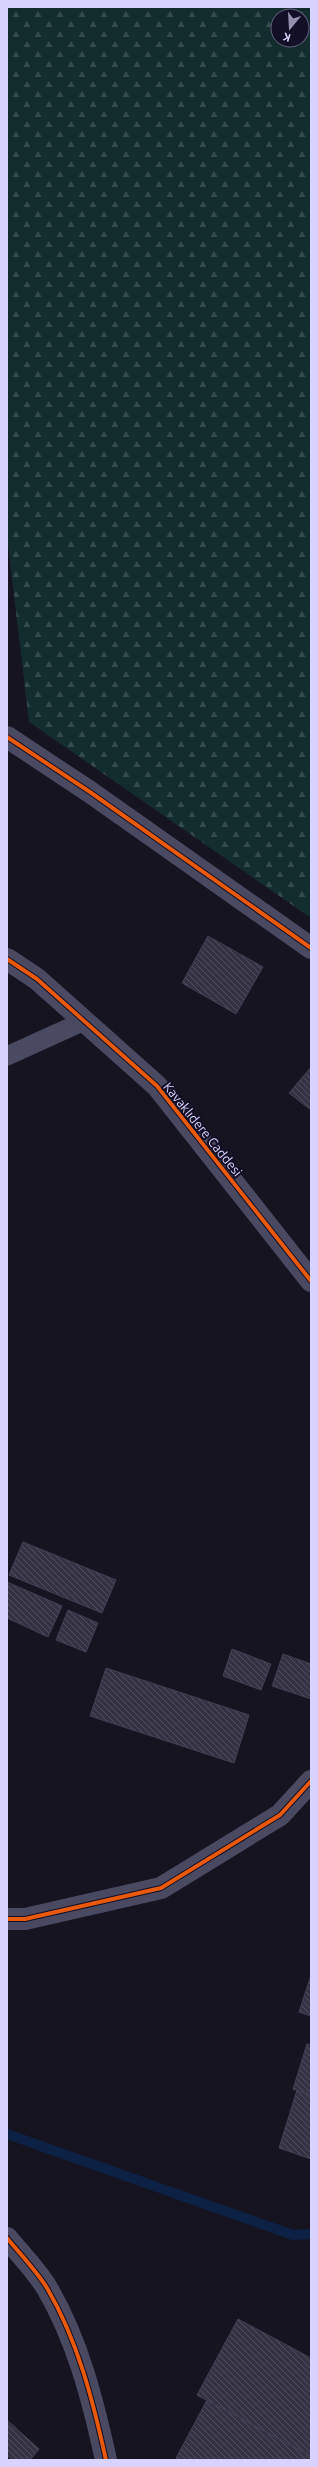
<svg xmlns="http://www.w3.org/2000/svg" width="318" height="2467" font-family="Ubuntu,sans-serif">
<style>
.forest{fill:url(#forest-firs);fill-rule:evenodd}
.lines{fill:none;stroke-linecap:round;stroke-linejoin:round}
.stream{stroke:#0d2144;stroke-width:10}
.building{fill:url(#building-back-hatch);stroke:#433f54}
.service{stroke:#4a4962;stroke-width:19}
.minor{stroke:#4a4962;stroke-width:22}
.tertiary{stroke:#4a4962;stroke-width:22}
.cycleway-casing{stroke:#130f26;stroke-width:6}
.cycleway{stroke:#e8590c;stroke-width:4}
.labels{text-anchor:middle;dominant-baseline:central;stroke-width:4;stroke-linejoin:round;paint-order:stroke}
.street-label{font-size:13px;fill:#d9d4ff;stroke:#130f26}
</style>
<defs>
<pattern id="forest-firs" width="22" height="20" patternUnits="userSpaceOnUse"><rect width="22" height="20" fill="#132c2d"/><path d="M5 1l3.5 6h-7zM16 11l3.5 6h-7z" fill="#354a4c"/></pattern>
<pattern id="building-back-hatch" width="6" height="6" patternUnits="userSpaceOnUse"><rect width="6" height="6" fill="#343243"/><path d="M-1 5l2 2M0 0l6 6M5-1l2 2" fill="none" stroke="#514f5f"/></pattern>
</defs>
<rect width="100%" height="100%" fill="#161421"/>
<path class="forest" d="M 7,7 L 311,7 L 311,918 L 29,722 L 7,536 ZM 278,16 L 302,16 L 302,40 L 278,40 Z"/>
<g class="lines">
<path class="stream" d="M 7,2134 L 293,2235 L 311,2234"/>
</g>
<path class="building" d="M 208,936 L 263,967 L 236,1014 L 182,983 Z
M 311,1067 L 311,1110 L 289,1093 Z
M 23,1542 L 116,1580 L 102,1613 L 9,1575 Z
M 7,1582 L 62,1606 L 48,1637 L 7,1618 Z
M 68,1610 L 98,1623 L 86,1652 L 56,1640 Z
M 232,1649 L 271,1664 L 261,1690 L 223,1676 Z
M 283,1654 L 311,1664 L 311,1699 L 272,1686 Z
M 106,1668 L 249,1715 L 234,1763 L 90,1716 Z
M 311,1975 L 311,2016 L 299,2012 Z
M 307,2044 L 311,2045 L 311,2095 L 293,2089 Z
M 297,2090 L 311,2095 L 311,2159 L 279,2148 Z
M 238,2319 L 311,2358 L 311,2456 L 197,2395 Z
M 207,2400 L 311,2456 L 311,2460 L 180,2460 L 176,2458 Z
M 7,2420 L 39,2449 L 30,2460 L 12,2460 L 7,2455 Z"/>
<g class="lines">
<path class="service" d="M 7,1056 L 84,1021"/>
<path class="minor" d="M 7,737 L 90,792 L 311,948
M 7,1919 L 25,1919 L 161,1888 L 280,1815 L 311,1781
M 7,2238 C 20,2254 36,2270 47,2288 C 78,2341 93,2401 106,2460"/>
<path class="tertiary" d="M 7,959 L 37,979 L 157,1086 L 311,1281"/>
<defs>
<path id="cycleway" d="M 7,737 L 90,792 L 311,948
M 7,959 L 37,979 L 157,1086 L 311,1281
M 7,1919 L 25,1919 L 161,1888 L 280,1815 L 311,1781
M 7,2238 C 20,2254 36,2270 47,2288 C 78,2341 93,2401 106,2460"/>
</defs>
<use href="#cycleway" class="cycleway-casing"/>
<use href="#cycleway" class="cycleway"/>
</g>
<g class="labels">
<g class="street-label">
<text transform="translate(203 1129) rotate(51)">Kavaklıdere Caddesi</text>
</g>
</g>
<rect width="318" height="2467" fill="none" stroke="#d9d4ff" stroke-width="16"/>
<g transform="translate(290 28) rotate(198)"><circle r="19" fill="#130f26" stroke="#625e7d"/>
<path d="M0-3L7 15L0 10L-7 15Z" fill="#9591b1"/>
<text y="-6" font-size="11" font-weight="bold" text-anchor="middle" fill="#d9d4ff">K</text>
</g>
</svg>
